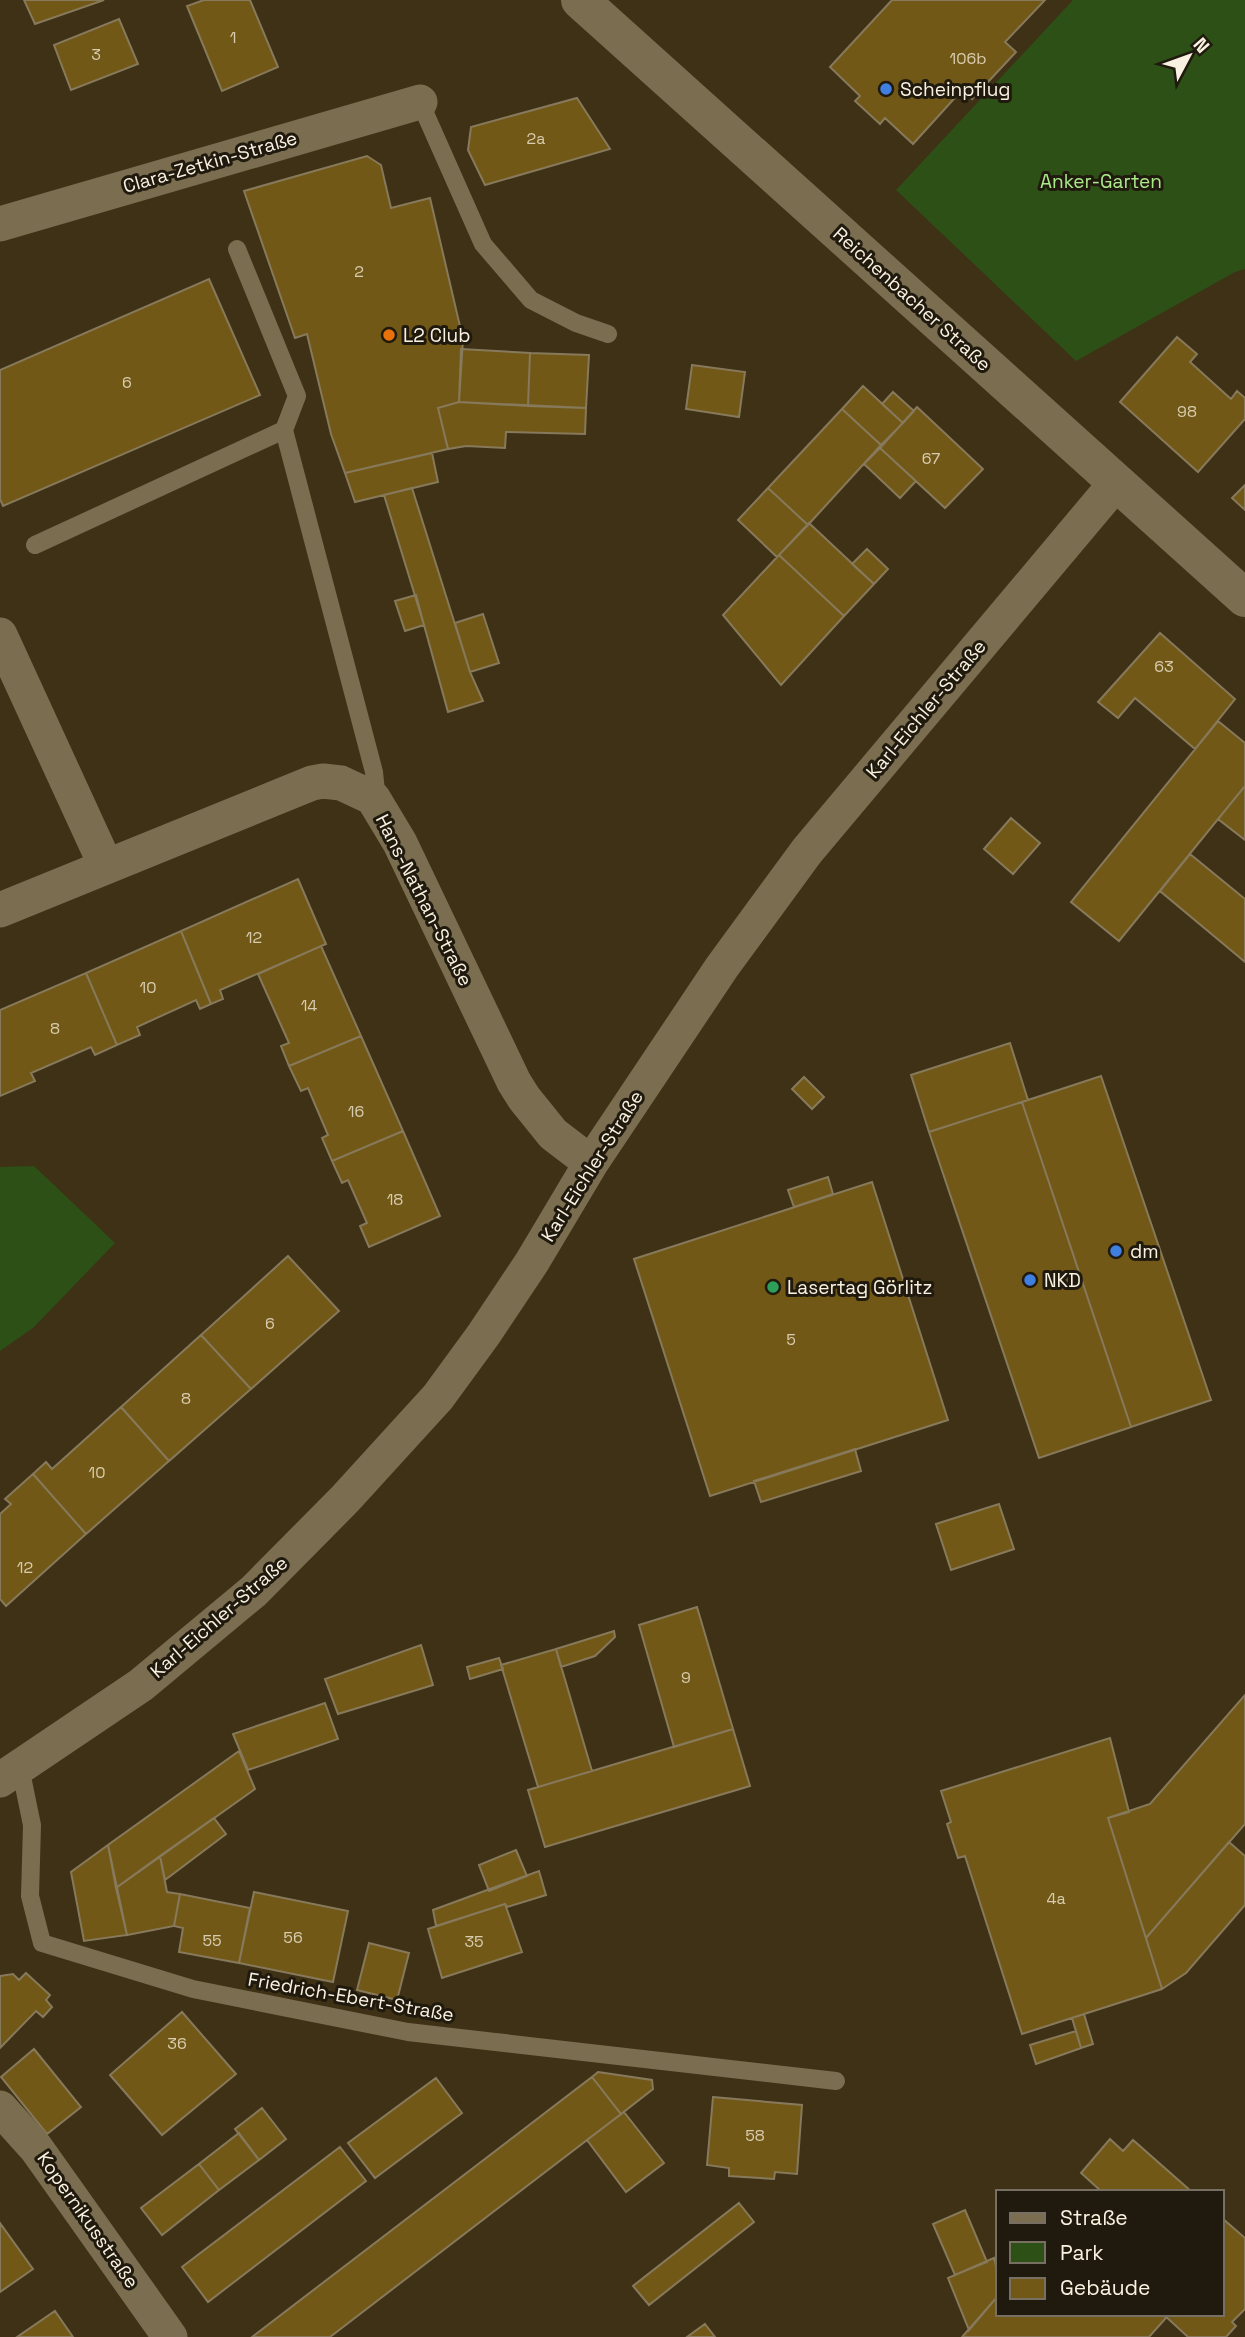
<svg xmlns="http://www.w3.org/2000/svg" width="1245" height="2337" font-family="'Space Grotesk',sans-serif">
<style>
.green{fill:#2d5017}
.building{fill:#725816;stroke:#87795b;stroke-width:2}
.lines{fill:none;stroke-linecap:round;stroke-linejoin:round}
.service{stroke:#7b6d4f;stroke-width:18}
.minor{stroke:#7b6d4f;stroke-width:35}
.tertiary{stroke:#7b6d4f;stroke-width:38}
.shop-dot{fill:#3f7fe0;stroke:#201a0e;stroke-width:2.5}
.food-dot{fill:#e8710a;stroke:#201a0e;stroke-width:2.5}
.leisure-dot{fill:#2e9e5b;stroke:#201a0e;stroke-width:2.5}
.labels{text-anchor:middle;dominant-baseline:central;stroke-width:6;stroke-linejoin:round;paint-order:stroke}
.number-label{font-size:16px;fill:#d8ccae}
.poi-label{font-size:19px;fill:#faf2e1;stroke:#201a0e;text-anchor:start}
.street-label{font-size:19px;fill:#faf2e1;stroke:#201a0e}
.park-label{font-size:19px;fill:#abe98b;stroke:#201a0e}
</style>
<rect width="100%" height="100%" fill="#3e3115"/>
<path class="green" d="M 1073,0 L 1245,0 L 1245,269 L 1235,272 L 1076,361 L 896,190 Z
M 34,1166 L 115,1243 L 33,1328 L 0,1351 L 0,1167 Z"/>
<path class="building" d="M 24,0 L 104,0 L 35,24 Z
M 204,0 L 250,0 L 278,67 L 222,91 L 187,6 Z
M 892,0 L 1045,0 L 1005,42 L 1016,52 L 972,99 L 962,90 L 913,144 L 885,118 L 880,124 L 855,101 L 860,96 L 830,67 Z
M 119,19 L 138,64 L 71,90 L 54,45 Z
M 577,98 L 610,149 L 485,185 L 468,150 L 471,127 Z
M 367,156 L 381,165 L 391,208 L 430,198 L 463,339 L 459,402 L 438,408 L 448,449 L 345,473 L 331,434 L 307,334 L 295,338 L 244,191 Z
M 209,279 L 260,395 L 3,506 L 0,499 L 0,370 Z
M 1177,337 L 1197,354 L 1190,362 L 1231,399 L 1237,391 L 1245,398 L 1245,419 L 1198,472 L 1120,402 Z
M 461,349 L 530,353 L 528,406 L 459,402 Z
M 530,353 L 589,355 L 586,408 L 528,406 Z
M 692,365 L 745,372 L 739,417 L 686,409 Z
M 863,386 L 903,423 L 881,445 L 842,409 Z
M 893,392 L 914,411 L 903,423 L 882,404 Z
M 459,402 L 586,408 L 585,434 L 506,432 L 505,448 L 466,446 L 448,449 L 438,408 Z
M 917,407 L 983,469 L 945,508 L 880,448 Z
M 842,409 L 881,445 L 808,525 L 768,488 Z
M 880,448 L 916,481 L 900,498 L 864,464 Z
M 432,453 L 438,482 L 355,502 L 345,473 Z
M 1245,485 L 1245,510 L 1232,498 Z
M 412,488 L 470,672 L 483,701 L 448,712 L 424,625 L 384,495 Z
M 768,488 L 808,525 L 777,557 L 738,520 Z
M 809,523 L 874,584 L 844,616 L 779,555 Z
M 867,549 L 888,569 L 874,584 L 852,564 Z
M 779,555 L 844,616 L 781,685 L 723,615 Z
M 416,595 L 424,625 L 405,631 L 395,601 Z
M 483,614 L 499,663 L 470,672 L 455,623 Z
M 1160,633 L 1235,699 L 1195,749 L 1135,698 L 1118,718 L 1098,702 Z
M 1218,721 L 1245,743 L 1245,786 L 1119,941 L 1071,902 Z
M 1245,786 L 1245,840 L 1218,819 Z
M 1011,818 L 1040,843 L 1013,874 L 984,849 Z
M 1190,854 L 1245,899 L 1245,962 L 1160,891 Z
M 298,879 L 326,944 L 220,990 L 223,999 L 211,1004 L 181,931 Z
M 181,931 L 211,1004 L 200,1009 L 196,1000 L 137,1027 L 140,1035 L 117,1045 L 86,973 Z
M 321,946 L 361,1036 L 289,1066 L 281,1046 L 289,1043 L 258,974 Z
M 86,973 L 117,1045 L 95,1055 L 91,1047 L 31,1073 L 35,1081 L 0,1096 L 0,1010 Z
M 361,1036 L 403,1131 L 332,1161 L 322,1138 L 328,1135 L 308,1088 L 301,1091 L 289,1066 Z
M 1010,1043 L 1028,1100 L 929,1132 L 911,1075 Z
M 1101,1076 L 1211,1400 L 1131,1427 L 1022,1102 Z
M 804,1077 L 824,1097 L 812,1109 L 792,1089 Z
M 1022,1102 L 1131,1427 L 1039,1458 L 929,1132 Z
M 403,1131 L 440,1216 L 369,1247 L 360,1226 L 367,1223 L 348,1180 L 342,1183 L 332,1161 Z
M 828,1177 L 833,1194 L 794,1207 L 788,1190 Z
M 872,1182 L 948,1420 L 710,1496 L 634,1259 Z
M 288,1256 L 339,1311 L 251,1389 L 201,1335 Z
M 201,1335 L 251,1389 L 169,1461 L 121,1407 Z
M 121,1407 L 169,1461 L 86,1534 L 33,1474 L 46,1462 L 52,1469 Z
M 855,1449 L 861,1471 L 761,1502 L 754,1481 Z
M 33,1474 L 86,1534 L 6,1606 L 0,1599 L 0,1514 L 11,1504 L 5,1499 Z
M 999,1504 L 1014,1549 L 951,1570 L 936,1524 Z
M 697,1607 L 733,1729 L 674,1747 L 639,1625 Z
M 614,1631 L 615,1637 L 595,1656 L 561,1667 L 556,1649 Z
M 421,1645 L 433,1685 L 338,1714 L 325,1679 Z
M 556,1649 L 592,1771 L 538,1787 L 501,1665 Z
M 499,1658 L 503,1669 L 470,1679 L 467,1667 Z
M 1245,1695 L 1245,1824 L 1146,1938 L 1108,1818 L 1150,1804 Z
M 325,1703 L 338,1739 L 248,1770 L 233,1734 Z
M 733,1729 L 750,1786 L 545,1847 L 528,1790 Z
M 1110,1738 L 1129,1812 L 1108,1818 L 1162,1989 L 1022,2034 L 965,1856 L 958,1858 L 947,1824 L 951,1822 L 941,1791 Z
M 239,1751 L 255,1789 L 116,1888 L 108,1845 Z
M 214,1818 L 226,1834 L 165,1880 L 160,1856 Z
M 1229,1842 L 1245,1856 L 1245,1905 L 1186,1973 L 1162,1989 L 1146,1938 Z
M 108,1845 L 127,1935 L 84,1941 L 71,1872 Z
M 516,1850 L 527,1876 L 489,1891 L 479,1865 Z
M 160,1856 L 167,1892 L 180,1894 L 174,1926 L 127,1935 L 116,1888 Z
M 539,1871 L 546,1895 L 507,1907 L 505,1904 L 436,1926 L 433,1910 Z
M 254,1892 L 348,1911 L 333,1982 L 239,1963 Z
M 180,1894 L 250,1908 L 239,1963 L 179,1952 L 183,1928 L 174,1926 Z
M 505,1904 L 522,1952 L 442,1978 L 428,1929 Z
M 369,1943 L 409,1953 L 397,2000 L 357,1990 Z
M 26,1973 L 50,1995 L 46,2000 L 52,2007 L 43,2017 L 36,2011 L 0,2048 L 0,1976 L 13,1974 L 19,1980 Z
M 182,2012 L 236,2074 L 162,2135 L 110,2075 Z
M 1084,2014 L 1093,2044 L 1081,2048 L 1072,2018 Z
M 1076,2031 L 1081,2048 L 1036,2064 L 1030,2045 Z
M 34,2049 L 81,2107 L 47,2134 L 1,2077 Z
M 598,2072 L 652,2080 L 653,2089 L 621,2114 L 592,2077 Z
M 592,2077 L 621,2114 L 330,2337 L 252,2337 Z
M 436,2078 L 462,2113 L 375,2178 L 348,2143 Z
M 713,2097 L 802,2105 L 797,2174 L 775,2172 L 774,2179 L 729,2176 L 729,2168 L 707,2165 Z
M 262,2108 L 286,2139 L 259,2160 L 235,2129 Z
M 624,2112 L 664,2163 L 626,2192 L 587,2140 Z
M 239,2133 L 259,2160 L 219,2190 L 199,2164 Z
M 1110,2139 L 1123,2151 L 1133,2140 L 1192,2192 L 1102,2192 L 1081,2173 Z
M 340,2147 L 366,2181 L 208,2302 L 182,2267 Z
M 199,2164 L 219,2190 L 162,2235 L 141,2208 Z
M 739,2203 L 754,2222 L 649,2305 L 633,2286 Z
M 965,2210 L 987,2262 L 955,2275 L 933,2224 Z
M 1222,2218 L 1245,2238 L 1245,2309 L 1232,2322 L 1236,2326 L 1226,2337 L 1188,2337 L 1163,2314 L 1222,2314 Z
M 0,2223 L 33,2269 L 0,2292 Z
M 994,2258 L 998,2274 L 998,2296 L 969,2330 L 948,2278 Z
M 998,2296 L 998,2314 L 1163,2314 L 1166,2318 L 1149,2337 L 962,2337 Z
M 55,2311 L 73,2337 L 17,2337 Z
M 705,2324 L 715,2337 L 687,2337 Z"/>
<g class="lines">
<path class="service" d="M 420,102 L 483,244 L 531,300 L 576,323 L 608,334
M 284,430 L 374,772 L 376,792 L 373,798
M 35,545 L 284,430 L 297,396 L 237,249
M 20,1767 L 32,1825 L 30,1896 L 42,1943 L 193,1989 L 408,2032 L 836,2081"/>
<path class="minor" d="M 0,224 L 420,102
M 0,635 L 106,866
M 0,910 L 312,783 L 323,781 L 341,783 L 373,798 L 400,843 L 514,1082 L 524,1098 L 553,1134 L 591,1163
M 0,1780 L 141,1685 L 254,1591 L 345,1499 L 438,1397 L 484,1334 L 532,1262 L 591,1163 L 722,967 L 807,851 L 1116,483
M 0,2108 L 36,2148 L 170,2337"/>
<path class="tertiary" d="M 580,0 L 1245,598"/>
</g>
<g class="shop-dot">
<circle cx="886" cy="89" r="7"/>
<circle cx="1116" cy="1251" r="7"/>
<circle cx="1030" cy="1280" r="7"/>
</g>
<circle class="food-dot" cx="389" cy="335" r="7"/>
<circle class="leisure-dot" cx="773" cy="1287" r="7"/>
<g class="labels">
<g class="number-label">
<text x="233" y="37">1</text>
<text x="96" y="54">3</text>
<text x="968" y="58">106b</text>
<text x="536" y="138">2a</text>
<text x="359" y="271">2</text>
<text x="127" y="382">6</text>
<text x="1187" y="411">98</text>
<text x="931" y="458">67</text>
<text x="1164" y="666">63</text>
<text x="254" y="937">12</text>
<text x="148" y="987">10</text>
<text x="309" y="1005">14</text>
<text x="55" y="1028">8</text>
<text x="356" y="1111">16</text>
<text x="395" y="1199">18</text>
<text x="270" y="1323">6</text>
<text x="791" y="1339">5</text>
<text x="186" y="1398">8</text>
<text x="97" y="1472">10</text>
<text x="25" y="1567">12</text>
<text x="686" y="1677">9</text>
<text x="1056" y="1898">4a</text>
<text x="293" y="1937">56</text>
<text x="212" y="1940">55</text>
<text x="474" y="1941">35</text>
<text x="177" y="2043">36</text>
<text x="755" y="2135">58</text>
</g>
<g class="poi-label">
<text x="900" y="89">Scheinpflug</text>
<text x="403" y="335">L2 Club</text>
<text x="1130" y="1251">dm</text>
<text x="1044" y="1280">NKD</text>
<text x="787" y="1287">Lasertag Görlitz</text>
</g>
<g class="street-label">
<text transform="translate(210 162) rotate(-16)">Clara-Zetkin-Straße</text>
<text transform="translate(912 299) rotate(42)">Reichenbacher Straße</text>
<text transform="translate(926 709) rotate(-50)">Karl-Eichler-Straße</text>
<text transform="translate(424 900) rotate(63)">Hans-Nathan-Straße</text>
<text transform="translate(592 1166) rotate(-58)">Karl-Eichler-Straße</text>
<text transform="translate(219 1617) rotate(-41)">Karl-Eichler-Straße</text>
<text transform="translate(351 1997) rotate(10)">Friedrich-Ebert-Straße</text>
<text transform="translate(88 2220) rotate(55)">Kopernikusstraße</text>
</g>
<g class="park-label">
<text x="1101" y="181">Anker-Garten</text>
</g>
</g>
<rect x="996" y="2190" width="228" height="126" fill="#201a0e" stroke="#777062" stroke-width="2"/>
<rect x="1010" y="2213" width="35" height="10" fill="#7b6d4f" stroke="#777062" stroke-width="2"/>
<text x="1060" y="2225" font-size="21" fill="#faf2e1">Straße</text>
<rect x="1010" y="2242" width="35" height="21" fill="#2d5017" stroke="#777062" stroke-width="2"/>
<text x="1060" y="2260" font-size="21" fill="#faf2e1">Park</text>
<rect x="1010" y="2278" width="35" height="21" fill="#725816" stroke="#777062" stroke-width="2"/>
<text x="1060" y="2295" font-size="21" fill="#faf2e1">Gebäude</text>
<g transform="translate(1189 56) rotate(49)" stroke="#201a0e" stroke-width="5" paint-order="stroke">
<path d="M0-5L12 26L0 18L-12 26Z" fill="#faf2e1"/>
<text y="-10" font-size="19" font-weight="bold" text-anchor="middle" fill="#faf2e1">N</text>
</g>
</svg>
